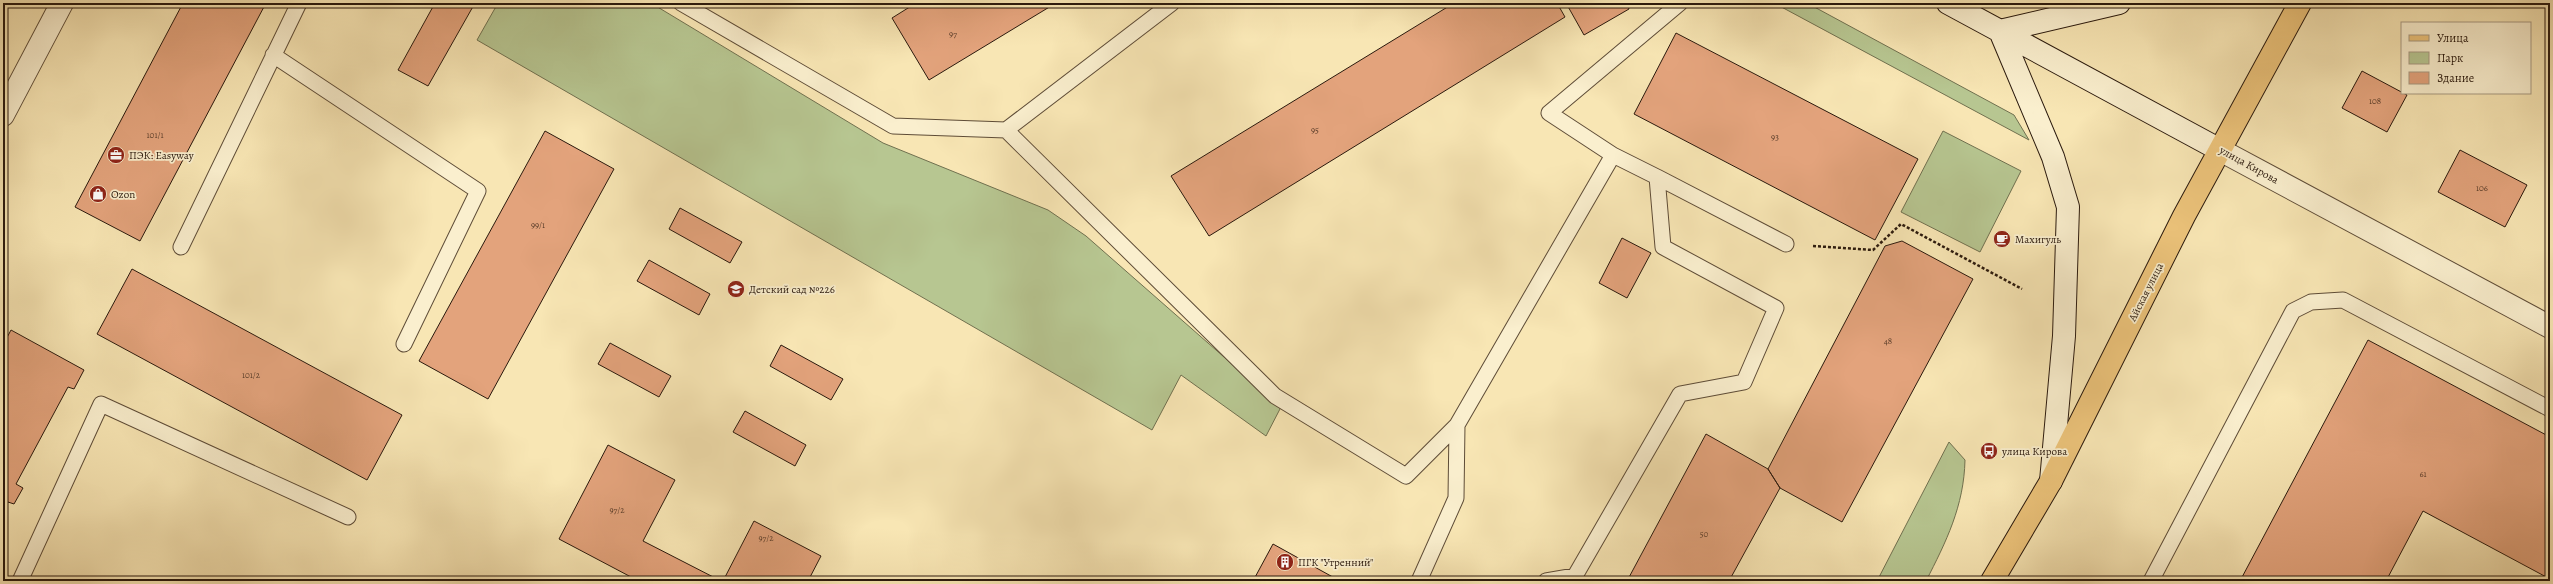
<svg xmlns="http://www.w3.org/2000/svg" width="2553" height="584" font-family="Alegreya,serif">
<style>
.green{fill:#b7c691;stroke:#70704f}
.building{fill:#e3a37c;stroke:#2a190d}
.lines{fill:none;stroke-linecap:round;stroke-linejoin:round}
.service-casing{stroke:#5e4c37;stroke-width:17}
.minor-casing{stroke:#5e4c37;stroke-width:24}
.tertiary-casing{stroke:#5e4c37;stroke-width:24}
.secondary-casing{stroke:#2a190d;stroke-width:24}
.primary-casing{stroke:#2a190d;stroke-width:24}
.path{stroke:#2a190d;stroke-width:2.5;stroke-dasharray:3 2;stroke-linecap:butt}
.service{stroke:#faefce;stroke-width:15}
.minor{stroke:#faefce;stroke-width:22}
.tertiary{stroke:#faefce;stroke-width:22}
.secondary{stroke:#faefce;stroke-width:22}
.primary{stroke:#ecc37a;stroke-width:22}
.labels{text-anchor:middle;dominant-baseline:central;stroke-width:3.5;stroke-linejoin:round;paint-order:stroke}
.number-label{font-size:9px;fill:#583c29}
.poi-label{font-size:11px;fill:#2a190d;stroke:#faefce;text-anchor:start}
.street-label{font-size:11px;fill:#2a190d;stroke:#faefce}
</style>
<rect width="100%" height="100%" fill="#f8e6b4"/>
<filter id="stains"><feTurbulence type="fractalNoise" baseFrequency=".005" numOctaves="4"/><feColorMatrix values="0 0 0 0 .2 0 0 0 0 .09 0 0 0 0 .02 0 0 0 .5 -.17"/></filter>
<radialGradient id="worn" r=".72"><stop offset=".6" stop-color="#630" stop-opacity="0"/><stop offset="1" stop-color="#630" stop-opacity=".3"/></radialGradient>
<path class="green" d="M 498,3 L 651,3 L 883,143 L 1048,210 L 1086,236 L 1281,407 L 1266,436 L 1181,375 L 1152,430 L 477,40 Z
M 1774,3 L 1807,3 L 2014,115 L 2029,140 Z
M 1943,131 L 2021,171 L 1980,252 L 1901,212 Z
M 1949,442 L 1965,460 C 1964,506 1946,542 1926,581 L 1877,581 Z"/>
<path class="building" d="M 183,3 L 266,3 L 140,241 L 75,207 Z
M 435,3 L 475,3 L 428,86 L 398,70 Z
M 916,3 L 1056,3 L 929,80 L 892,18 Z
M 1454,3 L 1557,3 L 1565,17 L 1209,236 L 1171,176 Z
M 1566,3 L 1627,3 L 1629,9 L 1584,35 Z
M 1676,33 L 1918,159 L 1875,240 L 1634,114 Z
M 2362,71 L 2407,95 L 2387,132 L 2342,108 Z
M 545,131 L 614,169 L 488,399 L 419,361 Z
M 2460,150 L 2527,185 L 2505,227 L 2438,192 Z
M 680,208 L 742,242 L 730,263 L 669,229 Z
M 1622,238 L 1651,253 L 1627,298 L 1599,283 Z
M 1902,241 L 1973,279 L 1842,522 L 1780,488 L 1768,469 L 1885,246 Z
M 649,260 L 710,294 L 699,315 L 637,281 Z
M 132,269 L 402,415 L 367,480 L 97,334 Z
M 11,330 L 84,370 L 74,389 L 68,387 L 16,484 L 23,488 L 14,504 L 8,502 L 3,511 L 3,345 Z
M 2368,340 L 2550,437 L 2550,579 L 2423,511 L 2386,581 L 2240,581 Z
M 610,343 L 671,376 L 659,397 L 598,364 Z
M 781,345 L 843,379 L 831,400 L 770,366 Z
M 745,411 L 806,445 L 795,466 L 733,432 Z
M 1706,434 L 1768,469 L 1780,488 L 1729,581 L 1627,581 Z
M 608,445 L 675,480 L 643,541 L 721,581 L 629,581 L 631,577 L 559,539 Z
M 754,521 L 821,556 L 808,581 L 723,581 Z
M 1273,544 L 1340,581 L 1253,581 Z"/>
<g class="lines">
<defs>
<path id="service" d="M 681,3 L 893,126 L 1006,130 L 1275,396 L 1406,476 L 1457,425
M 273,55 L 478,191 L 404,344
M 1006,130 L 1172,3
M 1613,155 L 1657,177
M 181,247 L 299,3
M 20,581 L 101,404 L 348,517
M 1419,581 L 1456,498 L 1457,425 L 1613,155 L 1549,113 L 1680,3
M 1546,581 L 1575,576 L 1680,394 L 1744,382 L 1776,308 L 1663,247 L 1657,177 L 1786,244
M 2151,581 L 2293,311 L 2311,302 L 2343,300 L 2550,409"/>
<path id="minor" d="M 3,115 L 62,3"/>
<path id="tertiary" d="M 2220,150 L 2550,327"/>
<path id="secondary" d="M 1948,3 L 2220,150
M 2051,481 L 2064,336 L 2068,207 L 2053,157 L 2000,31 L 2119,3"/>
<path id="primary" d="M 1992,581 L 2051,481 L 2184,216 L 2300,3"/>
</defs>
<use href="#service" class="service-casing"/>
<use href="#minor" class="minor-casing"/>
<use href="#tertiary" class="tertiary-casing"/>
<use href="#secondary" class="secondary-casing"/>
<use href="#primary" class="primary-casing"/>
<path class="path" d="M 1813,246 L 1873,250 L 1901,224 L 2022,289"/>
<use href="#service" class="service"/>
<use href="#minor" class="minor"/>
<use href="#tertiary" class="tertiary"/>
<use href="#secondary" class="secondary"/>
<use href="#primary" class="primary"/>
</g>
<defs>
<symbol id="office-disc" viewBox="-11 -11 22 22"><circle r="9.5" fill="#8f2418" stroke="#faefce"/><path d="M-6-3h4V-5.5h4V-3h4V5H-6ZM-1-4.5V-3h2v-1.5ZM-6 0V1H6V0Z" fill="#fff"/></symbol>
<symbol id="shop-disc" viewBox="-11 -11 22 22"><circle r="9.5" fill="#8f2418" stroke="#faefce"/><path d="M-5-2.5h2.3a2.7 3.5 0 0 1 5.4 0H5L5.5 6h-11ZM-1.5-2.5h3a1.5 2.3 0 0 0-3 0Z" fill="#fff"/></symbol>
<symbol id="cafe-disc" viewBox="-11 -11 22 22"><circle r="9.5" fill="#8f2418" stroke="#faefce"/><path d="M-5.5-4.5H6V0H3Q3 3.5 0 3.5H-2.5Q-5.5 3.5-5.5 0ZM3-3.2v2h1.7v-2ZM-6 4.5H4V6H-6Z" fill="#fff"/></symbol>
<symbol id="school-disc" viewBox="-11 -11 22 22"><circle r="9.5" fill="#8f2418" stroke="#faefce"/><path d="M0-5L7-2L0 1L-7-2ZM-4 1L0 2.5L4 1V4Q0 6-4 4Z" fill="#fff"/></symbol>
<symbol id="bus-disc" viewBox="-11 -11 22 22"><circle r="9.5" fill="#8f2418" stroke="#faefce"/><path d="M-5-6H5V4H4V6H2V4H-2V6H-4V4H-5ZM-3.5-4V0h7V-4ZM-3.5 1.2v1.5H-2V1.2ZM2 1.2v1.5H3.5V1.2Z" fill="#fff"/></symbol>
<symbol id="building-disc" viewBox="-11 -11 22 22"><circle r="9.5" fill="#8f2418" stroke="#faefce"/><path d="M-4-6H4V6H1V3H-1V6H-4ZM-2.5-4.3h1.7v1.8h-1.7ZM.8-4.3h1.7v1.8H.8ZM-2.5-1h1.7V.8h-1.7ZM.8-1h1.7V.8H.8Z" fill="#fff"/></symbol>
</defs>
<g fill-rule="evenodd">
<use href="#office-disc" x="106" y="145" width="20" height="20"/>
<use href="#shop-disc" x="88" y="184" width="20" height="20"/>
<use href="#cafe-disc" x="1992" y="229" width="20" height="20"/>
<use href="#school-disc" x="726" y="279" width="20" height="20"/>
<use href="#bus-disc" x="1979" y="441" width="20" height="20"/>
<use href="#building-disc" x="1275" y="552" width="20" height="20"/>
</g>
<g class="labels">
<g class="number-label">
<text x="953" y="34">97</text>
<text x="2375" y="101">108</text>
<text x="1315" y="130">95</text>
<text x="155" y="135">101/1</text>
<text x="1775" y="137">93</text>
<text x="2482" y="188">106</text>
<text x="538" y="225">99/1</text>
<text x="1888" y="341">48</text>
<text x="251" y="375">101/2</text>
<text x="2423" y="474">61</text>
<text x="617" y="510">97/2</text>
<text x="1704" y="534">50</text>
<text x="766" y="538">97/2</text>
</g>
<g class="poi-label">
<text x="129" y="155">ПЭК: Easyway</text>
<text x="111" y="194">Ozon</text>
<text x="2015" y="239">Махигуль</text>
<text x="749" y="289">Детский сад №226</text>
<text x="2002" y="451">улица Кирова</text>
<text x="1298" y="562">ПГК "Утренний"</text>
</g>
<g class="street-label">
<text transform="translate(2249 165) rotate(29)">улица Кирова</text>
<text transform="translate(2146 292) rotate(-63)">Айская улица</text>
</g>
</g>
<rect width="2553" height="584" fill="none" stroke="#f8e6b4" stroke-width="16"/>
<rect x="4" y="4" width="2545" height="576" fill="none" stroke="#2a190d" stroke-width="2"/>
<rect x="8" y="8" width="2537" height="568" fill="none" stroke="#2a190d"/>
<rect x="2401" y="22" width="130" height="72" fill="#faefce" stroke="#a79981"/>
<rect x="2409" y="35" width="20" height="6" fill="#ecc37a" stroke="#a79981"/>
<text x="2437" y="42" font-size="12" fill="#2a190d">Улица</text>
<rect x="2409" y="52" width="20" height="12" fill="#b7c691" stroke="#a79981"/>
<text x="2437" y="62" font-size="12" fill="#2a190d">Парк</text>
<rect x="2409" y="72" width="20" height="12" fill="#e3a37c" stroke="#a79981"/>
<text x="2437" y="82" font-size="12" fill="#2a190d">Здание</text>
<rect width="100%" height="100%" filter="url(#stains)"/>
<rect width="100%" height="100%" fill="url(#worn)"/>
</svg>
